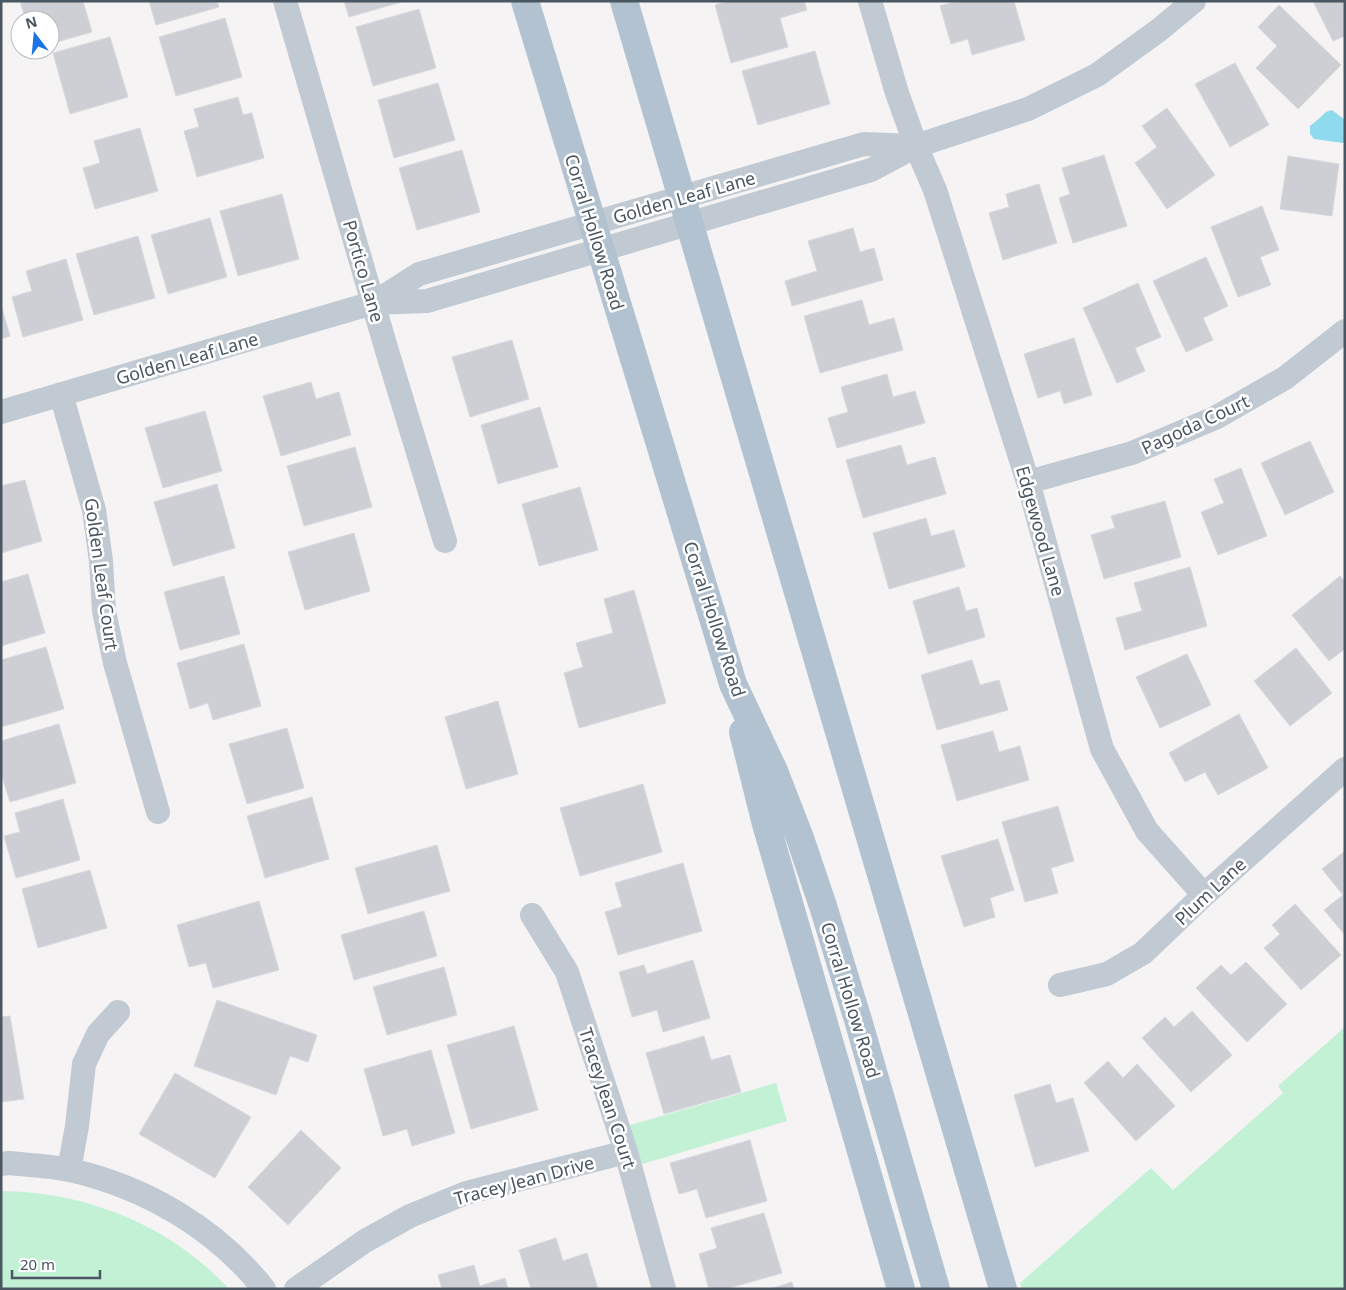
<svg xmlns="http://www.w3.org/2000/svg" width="1346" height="1290" font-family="'Noto Sans',sans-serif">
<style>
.green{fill:#c3f1d5}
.water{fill:#90daee}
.building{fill:#cdcfd5;stroke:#d7d9de}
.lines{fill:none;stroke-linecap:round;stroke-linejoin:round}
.street{stroke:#c1cad2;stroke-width:24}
.primary{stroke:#b3c2d1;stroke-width:28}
.labels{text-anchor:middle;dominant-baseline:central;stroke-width:5;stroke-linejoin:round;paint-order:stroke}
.street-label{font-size:18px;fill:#4a5661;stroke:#fff}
</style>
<rect width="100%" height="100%" fill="#f5f3f3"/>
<path class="green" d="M 1345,1027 L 1345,1289 L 1022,1289 L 1020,1283 L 1151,1168 L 1173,1190 L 1283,1093 L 1278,1086 Z
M 776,1083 L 787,1121 L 639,1165 L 627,1126 Z
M 1,1191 C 87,1192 170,1225 229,1289 L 1,1289 Z"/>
<path class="water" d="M 1332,110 L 1345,120 L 1345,141 L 1343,143 L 1314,139 L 1310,134 L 1310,126 C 1312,124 1314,123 1316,121 C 1323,116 1323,112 1332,110 Z"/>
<path class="building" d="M 20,1 L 83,1 L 92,32 L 50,44 L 50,20 L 26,20 Z
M 149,1 L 217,1 L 219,7 L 156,25 Z
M 344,1 L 405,1 L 349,17 Z
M 727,1 L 804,1 L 807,10 L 780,18 L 788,47 L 731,63 L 715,5 Z
M 957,1 L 1014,1 L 1025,40 L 972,55 L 968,39 L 951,44 L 940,6 Z
M 1313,1 L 1345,1 L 1345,36 L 1333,41 Z
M 1279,5 L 1341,65 L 1298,109 L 1256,68 L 1277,46 L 1258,27 Z
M 419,9 L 436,68 L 373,86 L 356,27 Z
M 225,18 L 242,77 L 176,96 L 159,37 Z
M 110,37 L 128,97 L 70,114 L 53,53 Z
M 815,51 L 830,104 L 758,125 L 742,71 Z
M 1235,63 L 1269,125 L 1230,147 L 1195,84 Z
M 438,83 L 455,140 L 394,158 L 378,100 Z
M 238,97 L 243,115 L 252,113 L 264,158 L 197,177 L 184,131 L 199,127 L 194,109 Z
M 1167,108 L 1215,175 L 1167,209 L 1135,163 L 1157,147 L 1142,126 Z
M 140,128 L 158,191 L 95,209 L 83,168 L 100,163 L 94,141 Z
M 462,150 L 480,212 L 417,230 L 399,168 Z
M 1104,155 L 1127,226 L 1073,243 L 1059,198 L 1070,194 L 1062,168 Z
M 1288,156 L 1339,164 L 1332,216 L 1280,209 Z
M 1039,184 L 1057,243 L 1003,260 L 989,213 L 1009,207 L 1006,194 Z
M 282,194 L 299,259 L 238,276 L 220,211 Z
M 1262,206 L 1279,250 L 1260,257 L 1271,285 L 1238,297 L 1211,227 Z
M 210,218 L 227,277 L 168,294 L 151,235 Z
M 853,228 L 860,252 L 874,248 L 883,280 L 792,306 L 785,281 L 817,271 L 808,241 Z
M 138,236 L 155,298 L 94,315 L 76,254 Z
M 1206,257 L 1228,306 L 1203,318 L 1213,340 L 1186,352 L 1153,281 Z
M 66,259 L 83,320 L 23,337 L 12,297 L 32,291 L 26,271 Z
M 1138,283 L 1161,337 L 1135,348 L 1145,371 L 1117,383 L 1083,308 Z
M 862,300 L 869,325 L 894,318 L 903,350 L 820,373 L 804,316 Z
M 1,305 L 10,336 L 1,339 Z
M 1074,338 L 1092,395 L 1064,404 L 1060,391 L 1038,398 L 1024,354 Z
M 512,340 L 529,399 L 470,417 L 452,357 Z
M 887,374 L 893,397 L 915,391 L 925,423 L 837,448 L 828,418 L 848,412 L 841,387 Z
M 311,382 L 316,399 L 339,392 L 351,435 L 281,456 L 263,396 Z
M 540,407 L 558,467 L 498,484 L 481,425 Z
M 205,411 L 222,471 L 163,488 L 145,428 Z
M 1310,441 L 1334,492 L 1285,515 L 1261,463 Z
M 901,445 L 907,465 L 935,457 L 946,494 L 863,518 L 846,460 Z
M 355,447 L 372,507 L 304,526 L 287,466 Z
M 1241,468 L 1267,536 L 1218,555 L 1201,512 L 1224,503 L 1214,479 Z
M 25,480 L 42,541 L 1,553 L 1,486 Z
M 217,484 L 235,548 L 173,566 L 154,502 Z
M 580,487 L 598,550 L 539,566 L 522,504 Z
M 1165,501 L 1181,557 L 1104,579 L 1091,535 L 1115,528 L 1111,516 Z
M 926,518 L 931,536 L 954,530 L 965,567 L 889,589 L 873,533 Z
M 354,533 L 370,591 L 305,610 L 288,552 Z
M 1190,567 L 1207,626 L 1125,650 L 1116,618 L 1142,611 L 1134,583 Z
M 28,574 L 45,633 L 1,646 L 1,582 Z
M 224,576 L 240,634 L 180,650 L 164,592 Z
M 1340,576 L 1345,582 L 1345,649 L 1329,661 L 1292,615 Z
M 959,587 L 966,611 L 977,608 L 985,637 L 928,654 L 913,601 Z
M 634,590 L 666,703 L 579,728 L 564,673 L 583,667 L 576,643 L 613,633 L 604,599 Z
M 244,644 L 261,706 L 213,720 L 208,703 L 190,709 L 177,663 Z
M 46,647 L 64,709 L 1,727 L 1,660 Z
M 1296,648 L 1332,693 L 1290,726 L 1254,681 Z
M 1187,654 L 1211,705 L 1160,728 L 1136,677 Z
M 972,660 L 980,685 L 999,680 L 1008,710 L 937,730 L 921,675 Z
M 498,701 L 518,774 L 466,789 L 445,717 Z
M 1239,714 L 1268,768 L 1218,795 L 1205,772 L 1185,782 L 1169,753 Z
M 59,724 L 76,783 L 10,802 L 1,773 L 1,741 Z
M 287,728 L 304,788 L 247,804 L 229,744 Z
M 993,731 L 999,752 L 1020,746 L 1029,780 L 957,801 L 941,745 Z
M 643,784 L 662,852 L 580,876 L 560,808 Z
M 312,797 L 329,859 L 265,878 L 247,816 Z
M 63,799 L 80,860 L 16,878 L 4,836 L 20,832 L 15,813 Z
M 1058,806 L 1074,861 L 1051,868 L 1058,893 L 1025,902 L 1002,822 Z
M 998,839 L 1014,890 L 990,898 L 995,917 L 964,927 L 941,856 Z
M 437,845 L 450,891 L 368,914 L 355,868 Z
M 1345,851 L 1345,935 L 1324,910 L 1343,895 L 1322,869 Z
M 683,863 L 702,931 L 618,955 L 605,912 L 622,907 L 615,883 Z
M 90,870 L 107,928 L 38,948 L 22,889 Z
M 259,901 L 279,970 L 213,988 L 206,963 L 189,967 L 177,925 Z
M 1295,904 L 1341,955 L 1301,990 L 1264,948 L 1280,934 L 1272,925 Z
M 424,911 L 437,956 L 354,980 L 341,935 Z
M 693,960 L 710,1018 L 663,1032 L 657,1010 L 632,1017 L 619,972 L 644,965 L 647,974 Z
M 1246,962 L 1287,1004 L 1247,1042 L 1196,988 L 1221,965 L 1231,975 Z
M 444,967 L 457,1015 L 387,1035 L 373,987 Z
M 217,1000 L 317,1035 L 308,1062 L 290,1056 L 276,1095 L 194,1066 Z
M 1192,1011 L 1232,1055 L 1191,1092 L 1142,1038 L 1165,1017 L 1174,1027 Z
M 10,1016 L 24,1099 L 1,1102 L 1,1017 Z
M 514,1026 L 538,1110 L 471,1129 L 447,1045 Z
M 704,1036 L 711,1060 L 730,1055 L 741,1092 L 664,1114 L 646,1053 Z
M 431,1050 L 455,1133 L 412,1146 L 407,1129 L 383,1136 L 364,1069 Z
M 1108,1061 L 1123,1078 L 1137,1064 L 1175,1106 L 1136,1141 L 1084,1083 Z
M 175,1073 L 251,1117 L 215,1178 L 139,1134 Z
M 1050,1084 L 1056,1103 L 1073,1098 L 1089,1151 L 1035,1167 L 1014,1095 Z
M 301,1130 L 341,1168 L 288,1225 L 248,1187 Z
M 750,1140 L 767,1201 L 706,1218 L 697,1189 L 679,1194 L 670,1163 Z
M 764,1213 L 782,1273 L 726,1289 L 709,1289 L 699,1254 L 717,1248 L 711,1228 Z
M 556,1238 L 563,1261 L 587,1253 L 598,1289 L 531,1289 L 519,1250 Z
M 474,1265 L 480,1286 L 505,1278 L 508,1289 L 442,1289 L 438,1275 Z
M 792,1282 L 794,1289 L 770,1289 Z"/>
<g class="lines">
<path class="street" d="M 285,1 L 387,351 L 445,541
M 870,1 L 897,93 L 916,146 L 935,190 L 1028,482 L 1102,749 L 1147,831 L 1204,895
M 375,302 L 419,274 L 864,144 L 915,146
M 61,394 L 94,510 L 101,561 L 104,611 L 115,663 L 158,812
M 1,412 L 373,303 L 427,301 L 871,170 L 916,146 L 1028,109 L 1097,75 L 1159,30 L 1194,1
M 1028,482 L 1132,453 L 1215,418 L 1285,378 L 1345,331
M 532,915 L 567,972 L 626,1152 L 664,1289
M 1060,985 L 1107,974 L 1143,953 L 1204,895 L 1345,769
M 1,1164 L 9,1163 C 29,1165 50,1166 70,1170 C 145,1187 216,1228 264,1289
M 69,1170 L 77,1126 L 84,1064 L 98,1034 L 118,1012
M 296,1289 L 365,1241 L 410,1216 L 466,1193 L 626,1152"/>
<path class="primary" d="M 525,1 L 733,684 L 774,771 L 800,838 L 823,906 L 858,1020 L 936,1289
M 624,1 L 1003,1289
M 743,732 L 766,824 L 901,1289"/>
</g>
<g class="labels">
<g class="street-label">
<text transform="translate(684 197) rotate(-16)">Golden Leaf Lane</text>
<text transform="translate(595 232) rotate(73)">Corral Hollow Road</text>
<text transform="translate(364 271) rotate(74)">Portico Lane</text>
<text transform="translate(187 358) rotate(-16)">Golden Leaf Lane</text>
<text transform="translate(1195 424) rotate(-25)">Pagoda Court</text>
<text transform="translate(1041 531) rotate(74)">Edgewood Lane</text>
<text transform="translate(102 574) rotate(82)">Golden Leaf Court</text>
<text transform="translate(715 619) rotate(72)">Corral Hollow Road</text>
<text transform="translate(1210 891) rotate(-43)">Plum Lane</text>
<text transform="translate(851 1000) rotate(73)">Corral Hollow Road</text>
<text transform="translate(608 1098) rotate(72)">Tracey Jean Court</text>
<text transform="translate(524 1180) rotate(-15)">Tracey Jean Drive</text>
</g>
</g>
<rect width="1346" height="1290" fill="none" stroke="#4a5661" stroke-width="5"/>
<g transform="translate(35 35) rotate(344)"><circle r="24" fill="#ffffff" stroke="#b7bbc0"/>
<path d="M0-4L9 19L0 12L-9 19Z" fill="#1a73e8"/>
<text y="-8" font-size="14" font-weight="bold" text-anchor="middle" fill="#4a5661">N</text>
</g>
<path d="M12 1270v8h88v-8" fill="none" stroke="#4a5661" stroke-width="2.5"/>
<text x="20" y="1270" font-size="15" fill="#4a5661" stroke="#ffffff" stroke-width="4" paint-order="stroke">20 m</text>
</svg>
